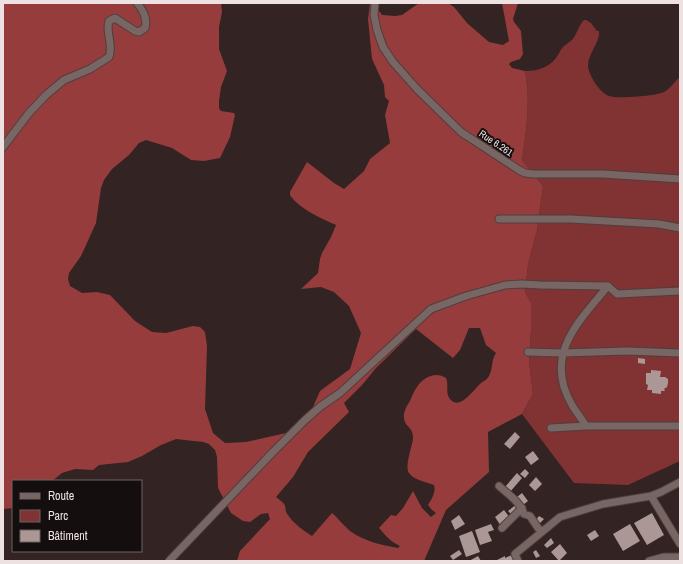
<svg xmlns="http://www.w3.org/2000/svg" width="683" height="564" font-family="'Archivo Narrow',sans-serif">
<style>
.green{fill:#813232}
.forest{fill:#963c3c;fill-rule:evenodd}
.building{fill:#ab9795}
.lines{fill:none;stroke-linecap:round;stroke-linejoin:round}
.street-casing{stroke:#4d3f3e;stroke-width:9}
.street{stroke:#786664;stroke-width:7}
.labels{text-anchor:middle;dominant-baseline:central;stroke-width:4;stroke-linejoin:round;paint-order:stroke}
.street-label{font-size:10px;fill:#ede2e1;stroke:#150e0e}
</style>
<rect width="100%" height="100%" fill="#332322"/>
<path class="green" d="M 584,20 L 586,20 L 591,23 L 597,31 L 599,31 C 600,43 588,53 588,66 C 589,76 600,93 609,96 C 618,99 656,96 664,92 C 670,89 675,81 680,77 L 680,461 L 628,485 L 574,483 L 522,414 L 533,394 L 529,362 L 531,330 L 531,303 L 525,292 L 528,265 L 537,230 L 543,186 L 522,160 C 526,130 531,102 525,71 C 537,71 548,68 556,58 C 559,54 560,50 563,47 C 566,44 570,42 573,39 C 577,33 580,23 584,20 Z"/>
<path class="forest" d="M 3,3 L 221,3 L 222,12 L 219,27 L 219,49 L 227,71 L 221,87 L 219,101 L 219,108 L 221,111 L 234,113 L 235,115 L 230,137 L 220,158 L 204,161 L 191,160 L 172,148 L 146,140 L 139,143 L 129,155 L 112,169 L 104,180 L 101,188 L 96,223 L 81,256 L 69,273 L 68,279 L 70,286 L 82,293 L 97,292 L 110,295 L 135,321 L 152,332 L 166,333 L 193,326 L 200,327 L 205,332 L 207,346 L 205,409 L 213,433 L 225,443 L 246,442 L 299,430 L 305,425 L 320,391 L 350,369 L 361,333 L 349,306 L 334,292 L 321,287 L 301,289 L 318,273 L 320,259 L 322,253 L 331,237 L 336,225 C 322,219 298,208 290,195 L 290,192 L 307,162 L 334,183 L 344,189 L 364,171 L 370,159 L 390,143 L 385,115 L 389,101 L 385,97 L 384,85 L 372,59 L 368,19 L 370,3 L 378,3 L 377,8 L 382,15 L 395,16 L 402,15 L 419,3 L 448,3 L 454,7 L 467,23 L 489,42 L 503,45 L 509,41 L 502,3 L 518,3 L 513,19 L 514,22 L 521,31 L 523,54 L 520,59 L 511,62 L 509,64 L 512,68 L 525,71 C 531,102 526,130 522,160 L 543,186 L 537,230 L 528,265 L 525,292 L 531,303 L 531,330 L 529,362 L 533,394 L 522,414 L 488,432 L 489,472 L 446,510 L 424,561 L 237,561 L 240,551 L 270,519 L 268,513 L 261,514 L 250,522 L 243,521 L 231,513 L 218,488 L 217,457 L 215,450 L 209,444 L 203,442 L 176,439 L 161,445 L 142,456 L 128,462 L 99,465 L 93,470 L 75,469 L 62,473 L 52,481 L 13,481 L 13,508 L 3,509 ZM 469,328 L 480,328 L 486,345 L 496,353 C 491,360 493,369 489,376 C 487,380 483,381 480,384 C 473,390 460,411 450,399 C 445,393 449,385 446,378 C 436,371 423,377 417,387 C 414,391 412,396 410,401 C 407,405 403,413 404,418 C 404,426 413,427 413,437 C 413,445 404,466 409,473 C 414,480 426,482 434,485 C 436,492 432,499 428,505 L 432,510 L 436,513 L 431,517 L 422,508 L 413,491 L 403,508 L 396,516 L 391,515 L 379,528 C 385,535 391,542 400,546 L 398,548 C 381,545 364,541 350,531 C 343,525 338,518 332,513 L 312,536 C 304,531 293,523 288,515 C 285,511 286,510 285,506 C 284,502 279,500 276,497 L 293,477 L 308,452 L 349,412 L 344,403 L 362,385 L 376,368 L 416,329 L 453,358 L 460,350 Z"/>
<path class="building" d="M 638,358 L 645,359 L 645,364 L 638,363 Z
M 651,370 L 661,371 L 660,377 L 665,377 L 668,379 L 668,383 L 667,387 L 664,389 L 665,391 L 661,391 L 661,394 L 652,393 L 652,390 L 647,390 L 648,385 L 646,384 L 646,373 L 651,373 Z
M 515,432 L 520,437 L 510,449 L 504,444 Z
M 533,451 L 539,459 L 531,465 L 525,457 Z
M 525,469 L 529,473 L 525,478 L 520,474 Z
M 517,473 L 522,478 L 510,492 L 505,487 Z
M 536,477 L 542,484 L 535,491 L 529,485 Z
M 522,493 L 528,501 L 523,505 L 517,497 Z
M 517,504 L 521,508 L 512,515 L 508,511 Z
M 504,510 L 510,518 L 501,526 L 495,517 Z
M 652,513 L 664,535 L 647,545 L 634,523 Z
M 459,515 L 465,524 L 455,530 L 451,521 Z
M 539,516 L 544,519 L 540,523 L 536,520 Z
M 491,524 L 494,530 L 488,532 L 492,541 L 480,545 L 475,530 Z
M 630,524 L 640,541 L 623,551 L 613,534 Z
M 595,530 L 599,536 L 591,541 L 587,535 Z
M 472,531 L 480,552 L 466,557 L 459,536 Z
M 551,538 L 554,543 L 547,548 L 544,545 Z
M 560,544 L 567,553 L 559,561 L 551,552 Z
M 459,550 L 462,554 L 453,560 L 450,556 Z
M 536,550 L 540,556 L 536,558 L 533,552 Z
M 514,554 L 517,561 L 495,561 L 505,556 L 505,558 Z
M 478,556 L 481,561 L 469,561 Z"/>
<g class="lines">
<defs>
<path id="street" d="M 375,3 L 374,15 L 377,30 L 383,47 L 393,62 L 417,89 L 461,132 L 519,170 L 525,173 L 533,174 L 603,174 L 680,179
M 3,147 L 29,113 L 46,95 L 64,80 L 90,69 L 109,57 C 114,44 105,33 109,21 L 115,18 L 135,31 L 139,32 L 145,28 C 148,18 143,10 137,3
M 499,219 L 571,219 L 659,224 L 680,228
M 608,286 C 578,322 543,356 572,405 C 576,412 582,419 586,426 L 680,426
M 528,352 L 563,353 L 627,351 L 680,353
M 551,428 L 586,426
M 499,486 C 509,495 520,502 524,514 L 530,516 L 538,528 L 542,532
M 651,496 L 680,544
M 502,528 L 522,508
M 169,561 L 272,453 L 305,420 L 321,406 L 340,393 L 431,309 L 466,296 L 505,285 L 522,284 L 541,285 L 608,286 L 617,294 L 680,291
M 518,561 L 515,554 L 560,517 L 603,504 L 651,496 L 661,492 L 680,482
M 649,561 L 664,557 L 680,557"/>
</defs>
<use href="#street" class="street-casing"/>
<use href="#street" class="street"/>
</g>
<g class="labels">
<g class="street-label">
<text transform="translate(496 143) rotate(34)">Rue 6.261</text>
</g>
</g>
<rect width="683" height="564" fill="none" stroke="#ede2e1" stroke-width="8"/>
<rect x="12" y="480" width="130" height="72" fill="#150e0e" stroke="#6b6362"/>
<rect x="20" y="493" width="20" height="6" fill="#786664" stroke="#6b6362"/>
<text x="48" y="500" font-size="12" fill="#ede2e1">Route</text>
<rect x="20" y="510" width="20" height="12" fill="#813232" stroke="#6b6362"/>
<text x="48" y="520" font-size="12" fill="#ede2e1">Parc</text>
<rect x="20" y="530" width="20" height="12" fill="#ab9795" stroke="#6b6362"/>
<text x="48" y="540" font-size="12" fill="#ede2e1">Bâtiment</text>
</svg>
